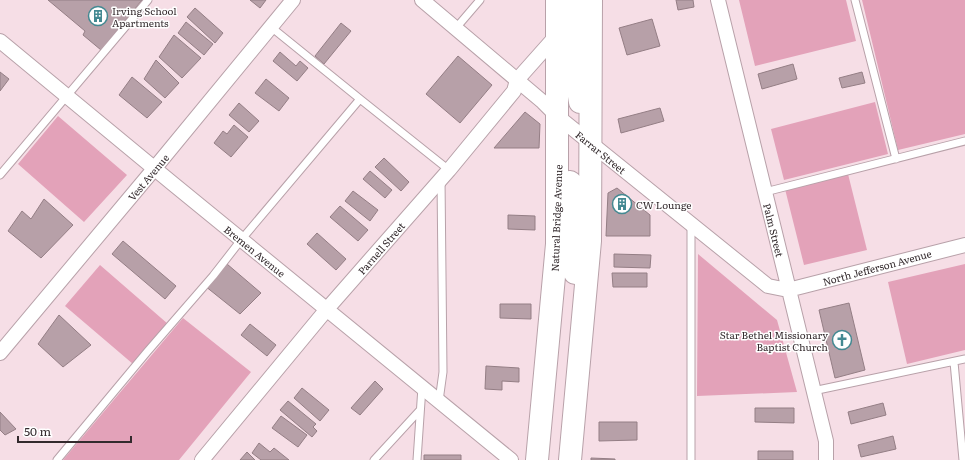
<svg xmlns="http://www.w3.org/2000/svg" width="965" height="460" font-family="Literata,serif">
<style>
.green{fill:#e3a2b9}
.building{fill:#b7a0a8;stroke:#947e85}
.lines{fill:none;stroke-linecap:round;stroke-linejoin:round}
.lane-casing{stroke:#b8a1a9;stroke-width:9}
.street-casing{stroke:#b8a1a9;stroke-width:16}
.primary-casing{stroke:#b8a1a9;stroke-width:24}
.lane{stroke:#fff;stroke-width:7}
.street{stroke:#fff;stroke-width:14}
.primary{stroke:#fff;stroke-width:22}
.labels{text-anchor:middle;dominant-baseline:central;stroke-width:3;stroke-linejoin:round;paint-order:stroke}
.poi-label{font-size:10px;fill:#332a2d;stroke:#fff;text-anchor:start}
.street-label{font-size:10px;fill:#332a2d;stroke:#fff}
</style>
<rect width="100%" height="100%" fill="#f6dee6"/>
<path class="green" d="M 739,0 L 846,0 L 856,41 L 755,66 Z
M 862,0 L 965,0 L 965,134 L 898,150 Z
M 875,102 L 888,154 L 784,180 L 771,129 Z
M 58,116 L 127,175 L 84,222 L 18,164 Z
M 848,174 L 867,250 L 804,265 L 785,189 Z
M 698,254 L 777,320 L 797,392 L 697,396 Z
M 965,264 L 965,350 L 907,364 L 888,282 Z
M 100,265 L 168,324 L 133,364 L 65,306 Z
M 183,318 L 251,372 L 179,460 L 63,460 Z"/>
<path class="building" d="M 48,0 L 142,0 L 101,50 L 83,35 L 85,31 Z
M 250,0 L 266,0 L 260,8 Z
M 676,0 L 693,0 L 694,7 L 678,10 Z
M 195,8 L 223,33 L 215,43 L 187,17 Z
M 652,19 L 660,46 L 627,55 L 619,28 Z
M 186,22 L 213,44 L 204,55 L 178,33 Z
M 341,23 L 351,31 L 324,64 L 315,56 Z
M 174,35 L 201,58 L 182,78 L 159,57 Z
M 280,52 L 296,66 L 300,61 L 308,68 L 297,81 L 273,61 Z
M 458,56 L 492,85 L 460,123 L 426,94 Z
M 156,60 L 179,83 L 165,98 L 144,79 Z
M 793,64 L 797,79 L 762,89 L 758,74 Z
M 0,72 L 9,79 L 0,91 Z
M 862,72 L 865,83 L 842,88 L 839,78 Z
M 132,77 L 162,102 L 147,118 L 119,95 Z
M 266,79 L 289,98 L 279,111 L 255,93 Z
M 239,103 L 259,121 L 249,132 L 229,115 Z
M 660,108 L 664,121 L 621,133 L 618,119 Z
M 525,112 L 540,124 L 539,148 L 494,148 Z
M 234,125 L 248,137 L 231,157 L 214,143 L 223,131 L 227,134 Z
M 384,158 L 409,182 L 401,191 L 375,167 Z
M 370,171 L 392,190 L 385,198 L 363,179 Z
M 617,188 L 650,215 L 650,236 L 606,236 L 608,193 Z
M 353,191 L 378,210 L 370,221 L 345,201 Z
M 44,199 L 73,225 L 41,258 L 8,231 L 22,211 L 31,219 Z
M 340,206 L 368,230 L 358,241 L 330,217 Z
M 508,215 L 535,216 L 535,230 L 508,229 Z
M 317,233 L 346,259 L 336,270 L 307,244 Z
M 123,241 L 176,286 L 165,299 L 112,254 Z
M 614,254 L 651,255 L 650,268 L 614,267 Z
M 227,264 L 261,293 L 240,314 L 205,286 Z
M 612,273 L 647,273 L 647,287 L 613,287 Z
M 849,303 L 865,370 L 835,378 L 819,310 Z
M 500,304 L 531,304 L 531,319 L 500,318 Z
M 59,315 L 91,345 L 63,367 L 38,344 Z
M 250,324 L 276,345 L 267,356 L 241,335 Z
M 486,366 L 519,368 L 519,382 L 502,381 L 502,390 L 485,389 Z
M 375,381 L 383,389 L 360,415 L 351,408 Z
M 302,388 L 329,410 L 320,421 L 294,398 Z
M 288,401 L 316,424 L 313,427 L 317,431 L 312,437 L 280,410 Z
M 883,403 L 886,415 L 851,424 L 848,412 Z
M 755,408 L 794,408 L 794,423 L 755,422 Z
M 0,412 L 16,429 L 5,435 L 0,430 Z
M 281,416 L 307,435 L 298,447 L 272,428 Z
M 599,422 L 637,422 L 637,440 L 599,441 Z
M 893,436 L 896,449 L 861,457 L 858,445 Z
M 259,443 L 270,452 L 274,448 L 289,460 L 261,460 L 252,453 Z
M 758,451 L 793,451 L 793,460 L 758,460 Z
M 247,452 L 255,460 L 240,460 Z
M 424,455 L 461,455 L 461,460 L 424,460 Z
M 591,458 L 615,459 L 615,460 L 591,460 Z"/>
<g class="lines">
<defs>
<path id="lane" d="M 855,0 L 896,159
M 456,28 L 480,0
M 360,99 L 449,170
M 0,175 L 148,0
M 765,192 L 965,141
M 954,362 L 963,460
M 813,391 L 965,359
M 439,401 L 443,372 L 441,179
M 57,460 L 147,352 L 213,276 L 241,240 L 360,99 L 271,27
M 374,460 L 420,410
M 417,460 L 422,387
M 691,460 L 691,224"/>
<path id="street" d="M 422,0 L 543,102 L 557,116 L 768,286 L 788,290 L 965,245
M 718,0 L 826,441 L 826,460
M 0,41 L 172,183 L 511,460
M 0,353 L 154,169 L 293,0
M 202,460 L 327,309 L 449,170 L 514,91 L 517,80 L 557,35"/>
<path id="primary" d="M 572,5 L 574,66 L 580,102
M 570,182 L 575,273
M 537,460 L 557,244 L 557,0
M 570,460 L 590,241 L 591,0"/>
</defs>
<use href="#lane" class="lane-casing"/>
<use href="#street" class="street-casing"/>
<use href="#primary" class="primary-casing"/>
<use href="#lane" class="lane"/>
<use href="#street" class="street"/>
<use href="#primary" class="primary"/>
</g>
<defs>
<symbol id="building-ring" viewBox="-11 -11 22 22"><circle r="9.5" fill="#fff" stroke="#438992" stroke-width="1.5"/><path d="M-4-6H4V6H1V3H-1V6H-4ZM-2.5-4.3h1.7v1.8h-1.7ZM.8-4.3h1.7v1.8H.8ZM-2.5-1h1.7V.8h-1.7ZM.8-1h1.7V.8H.8Z" fill="#438992"/></symbol>
<symbol id="church-ring" viewBox="-11 -11 22 22"><circle r="9.5" fill="#fff" stroke="#438992" stroke-width="1.5"/><path d="M-1.2-6h2.4v3.5h3.3v2.4h-3.3V6h-2.4V-.1h-3.3v-2.4h3.3Z" fill="#438992"/></symbol>
</defs>
<g fill-rule="evenodd">
<use href="#building-ring" x="87" y="5" width="22" height="22"/>
<use href="#building-ring" x="611" y="193" width="22" height="22"/>
<use href="#church-ring" x="831" y="329" width="22" height="22"/>
</g>
<g class="labels">
<g class="poi-label">
<text x="112" y="10">Irving School<tspan x="112" dy="12">Apartments</tspan></text>
<text x="636" y="204">CW Lounge</text>
<text x="828" y="334" text-anchor="end">Star Bethel Missionary<tspan x="828" dy="12">Baptist Church</tspan></text>
</g>
<g class="street-label">
<text transform="translate(601 152) rotate(39)">Farrar Street</text>
<text transform="translate(148 177) rotate(-50)">Vest Avenue</text>
<text transform="translate(556 218) rotate(-88)">Natural Bridge Avenue</text>
<text transform="translate(774 230) rotate(76)">Palm Street</text>
<text transform="translate(381 248) rotate(-49)">Parnell Street</text>
<text transform="translate(255 251) rotate(39)">Bremen Avenue</text>
<text transform="translate(877 267) rotate(-15)">North Jefferson Avenue</text>
</g>
</g>
<path d="M18 436v6h113v-6" fill="none" stroke="#332a2d" stroke-width="2"/>
<text x="24" y="436" font-size="12" fill="#332a2d" stroke="#ffffff" stroke-width="3" paint-order="stroke">50 m</text>
</svg>
